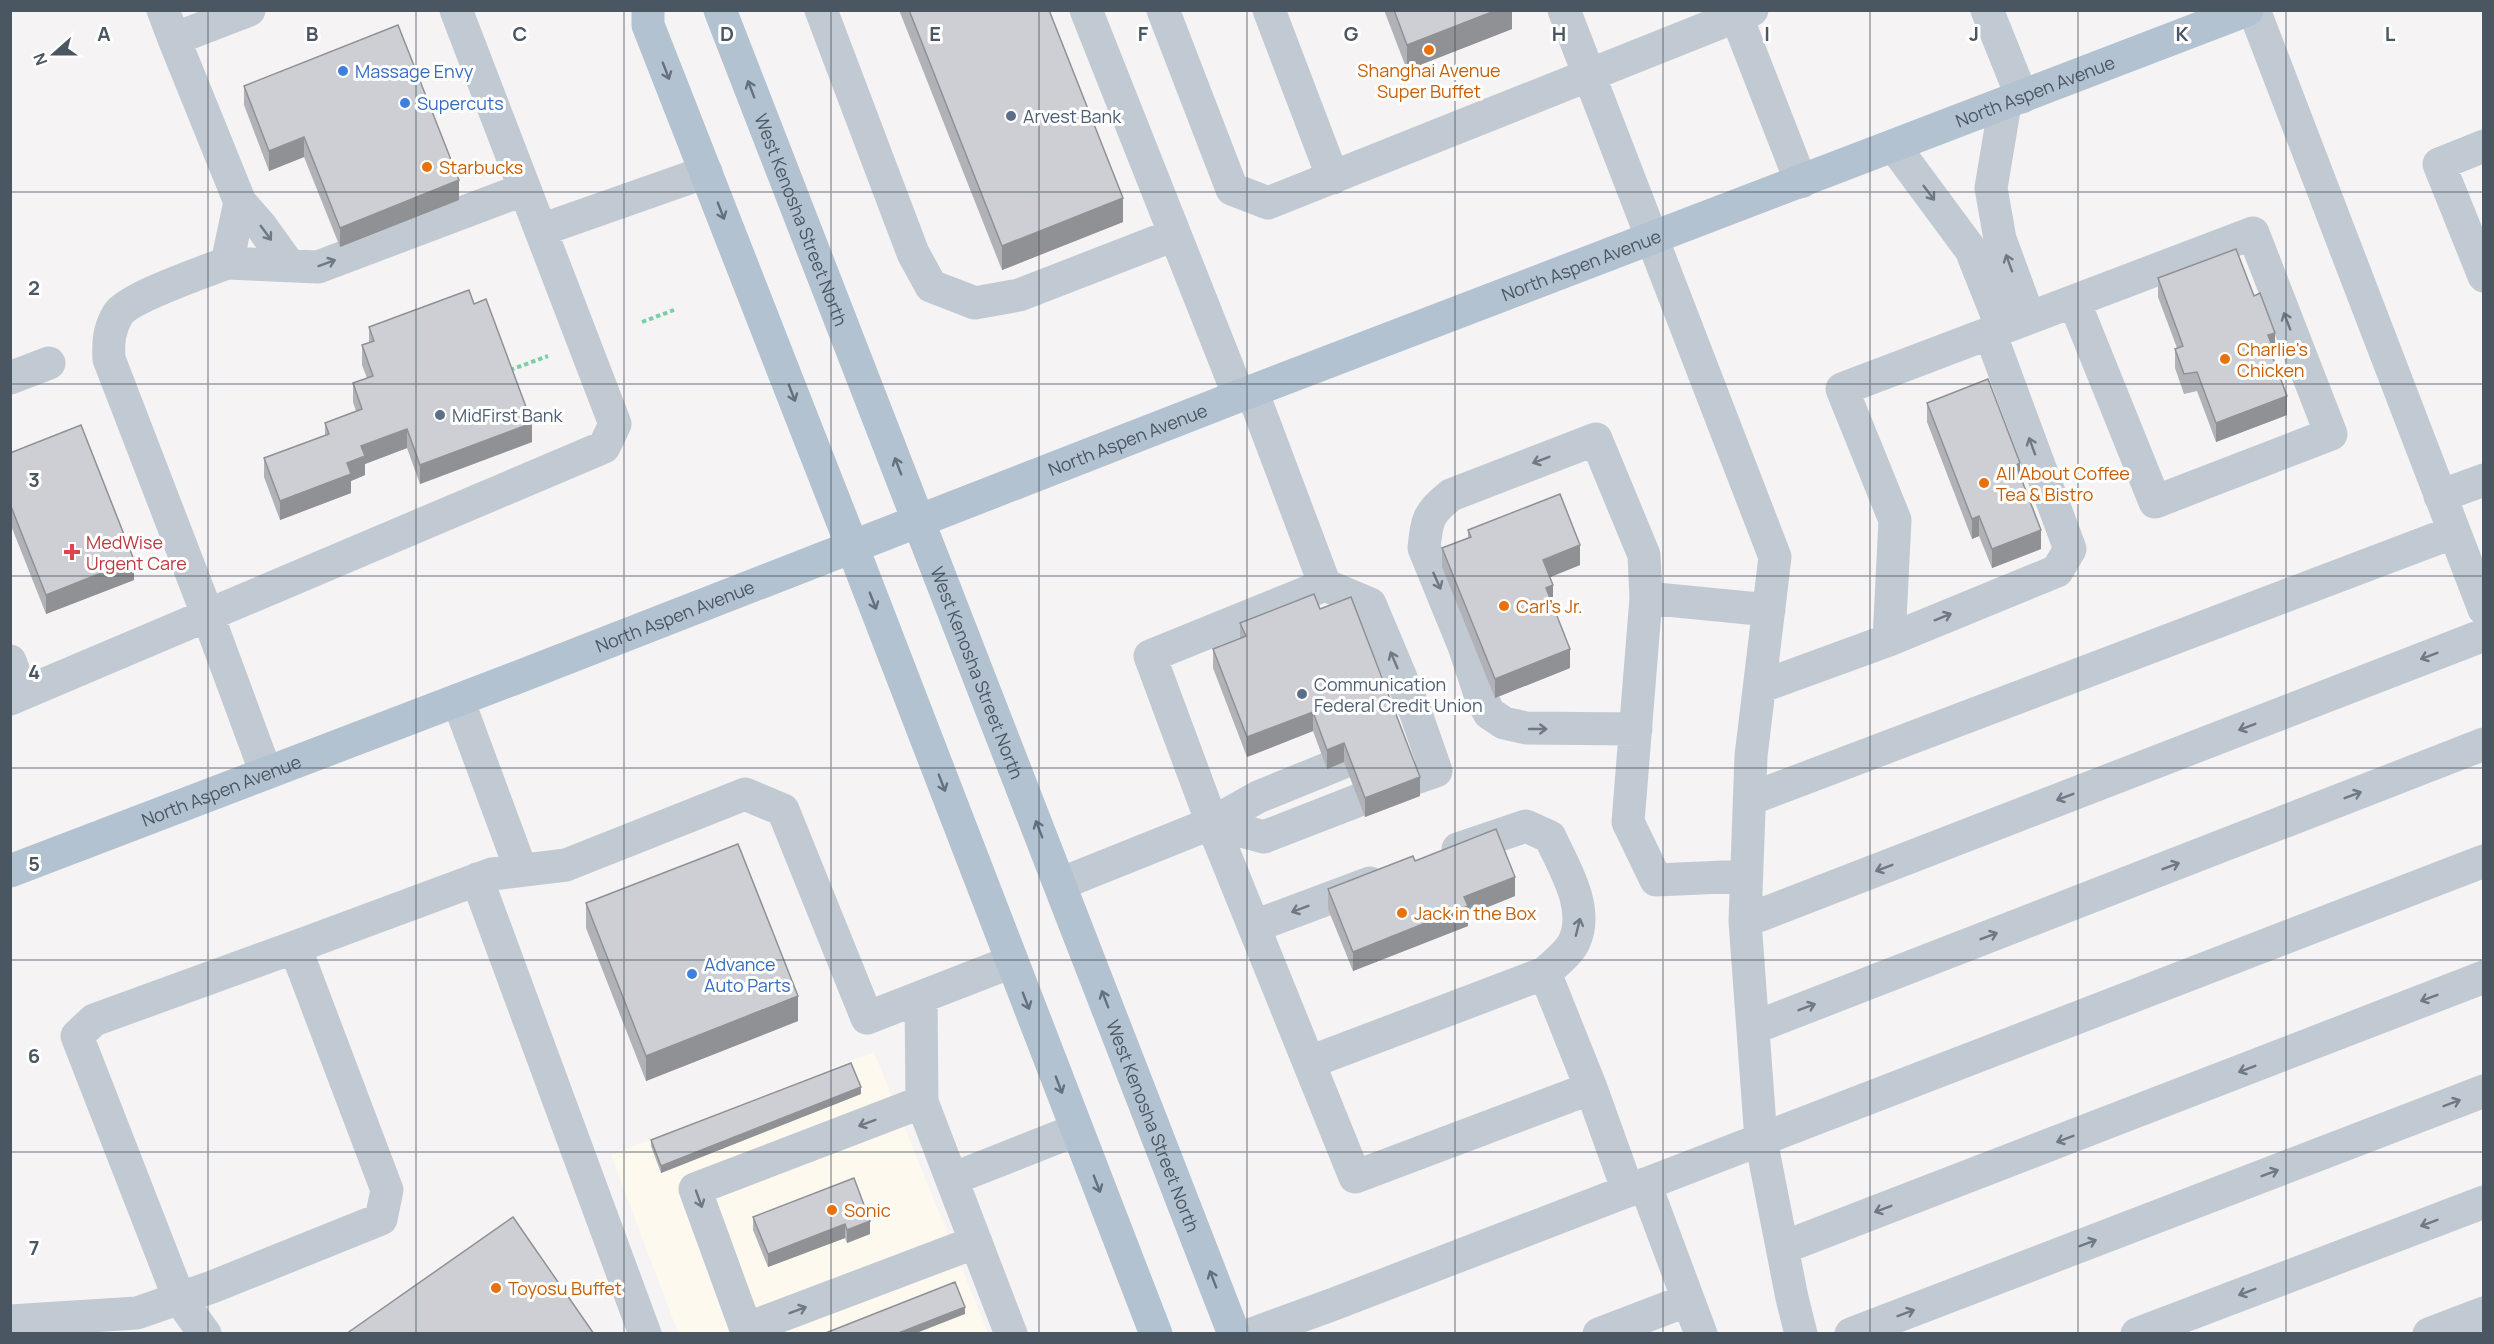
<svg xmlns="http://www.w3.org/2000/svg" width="2494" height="1344" font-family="Manrope,sans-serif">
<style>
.commercial{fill:#fdf9ef}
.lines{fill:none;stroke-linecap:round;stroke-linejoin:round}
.path{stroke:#7ad0a6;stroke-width:4;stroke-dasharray:4.5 3;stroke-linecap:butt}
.minor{stroke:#c1cad2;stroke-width:33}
.major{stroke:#b3c2d1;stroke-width:33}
.wall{fill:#b0b2b7}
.shaded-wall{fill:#909195}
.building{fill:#cdcfd5;stroke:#909195;stroke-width:1.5}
.oneway{stroke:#64717d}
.oneway2{stroke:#6e7983}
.grid{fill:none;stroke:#4a5661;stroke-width:1.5;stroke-opacity:0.55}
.food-dot{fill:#e8710a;stroke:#fff;stroke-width:2}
.shop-dot{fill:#3f7fe0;stroke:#fff;stroke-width:2}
.service-dot{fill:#5c6f8a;stroke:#fff;stroke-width:2}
.health-dot{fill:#e0444e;stroke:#fff;stroke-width:2}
.labels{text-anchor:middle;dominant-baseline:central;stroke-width:6;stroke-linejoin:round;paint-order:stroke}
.food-label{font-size:18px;fill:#c56008;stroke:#fff;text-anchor:start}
.shop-label{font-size:18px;fill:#366cbe;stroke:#fff;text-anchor:start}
.street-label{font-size:18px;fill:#4a5661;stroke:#fff}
.service-label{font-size:18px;fill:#4e5e75;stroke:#fff;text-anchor:start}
.health-label{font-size:18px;fill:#be3a42;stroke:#fff;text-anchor:start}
.grid-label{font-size:20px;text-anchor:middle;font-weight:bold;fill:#4a5661;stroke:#fff;stroke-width:6;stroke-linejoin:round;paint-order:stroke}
</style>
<rect width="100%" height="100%" fill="#f5f3f3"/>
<path class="commercial" d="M 874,1052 L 988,1333 L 678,1333 L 611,1155 Z"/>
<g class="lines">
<path class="path" d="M 642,322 L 674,310
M 510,370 L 548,356"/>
<path class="minor" d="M 163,10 L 174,39 L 249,10
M 821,10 L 913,253 L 931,286 L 975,303 L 1019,295 L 1174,235
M 1086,10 L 1239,396
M 1163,10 L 1232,189 L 1268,203 L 1752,10
M 1269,10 L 1333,178
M 1564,10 L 1775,557 L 1751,756 L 1745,921 L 1761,1140 L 1792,1298 L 1801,1334
M 1734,10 L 1801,182
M 1987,10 L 2022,97
M 2254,10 L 2484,609
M 174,39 L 240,202 L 227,263 C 204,272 130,297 118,314 C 109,329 108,342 109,359 L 208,616 L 266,773
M 2005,104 L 1991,188 L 2000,239 L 2029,318
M 1894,146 L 1971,250 L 2002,328
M 2484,146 L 2439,164 L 2484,276
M 240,202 L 261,226 L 289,265
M 541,230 L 706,172
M 227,263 L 318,267 L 525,189
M 10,378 L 49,363
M 1252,391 L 1325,585 L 1150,656 L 1212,823 L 1355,1177 L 1591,1088 L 1628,1191
M 2440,496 L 2484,480
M 1325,585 L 1370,604 L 1415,711 L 1436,771 L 1413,779
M 1646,598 L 1769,610
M 1889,640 L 2057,571 L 2070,549 L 1990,333
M 10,661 L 22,694
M 1760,687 L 1889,640 L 1895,520 L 1842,389 L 2253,233 L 2331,434 L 2155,502 L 2074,301
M 10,699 L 604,447 L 615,424 L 456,10
M 458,700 L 521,870
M 1636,729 L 1526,728 L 1504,723 L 1489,713 L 1480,694 L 1464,646 L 1424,548 C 1427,519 1428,513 1451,495 L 1596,439 L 1644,555 L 1646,598 L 1628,822 L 1656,880 L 1746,876
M 1750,799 L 2454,532
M 1212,823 L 1264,837 L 1359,800
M 1458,849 L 1526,826 L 1550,837 C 1564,868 1590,908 1574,942 C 1569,953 1554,964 1545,973
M 477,879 L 645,1334
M 1060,884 L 1212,823 L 1258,797 L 1344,762
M 1745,921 L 2484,635
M 1255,926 L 1370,883
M 921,997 L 922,1102 L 1011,1334
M 1753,1028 L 2484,744
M 1310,1062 L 1545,973 L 1591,1088
M 922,1102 L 695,1189 L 746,1329 L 976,1242
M 952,1179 L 1076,1130
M 1645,1184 L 1701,1334
M 1782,1248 L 2484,977
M 10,1321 L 137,1313 L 212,1287 L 381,1219 L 387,1190 L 295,947 L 492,874 L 566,865 L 745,794 L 783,810 L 867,1018 L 1011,962
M 205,1334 L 179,1298 L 77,1036 L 94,1020 L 295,947
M 1252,1334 L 1334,1304 L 2484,861
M 1599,1334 L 1688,1300
M 1851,1334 L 2484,1091
M 2137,1334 L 2484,1202
M 2429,1334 L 2484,1313"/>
<g class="major">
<path d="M 648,10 L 648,25 L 852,546 L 1156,1334"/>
<path id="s1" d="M 720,10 L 1234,1334"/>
<path id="s2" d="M 10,871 L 513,679 L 1239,396 L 2247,10"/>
</g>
</g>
<path class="wall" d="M 899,10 L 1049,10 L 1123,222 L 1002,270 Z
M 1384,10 L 1512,10 L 1512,29 L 1407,70 Z
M 244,86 L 459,200 L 340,247 L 304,157 L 269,171 L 244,105 Z
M 2158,278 L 2275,352 L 2271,353 L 2287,415 L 2216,442 L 2197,391 L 2184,394 L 2175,368 L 2175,349 L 2177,348 L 2158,297 Z
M 369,327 L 532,442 L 420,484 L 407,448 L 365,464 L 365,475 L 351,481 L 351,493 L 280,520 L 264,477 L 264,458 L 325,435 L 325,423 L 356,411 L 353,402 L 353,383 L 367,378 L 362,365 L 362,345 L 369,343 Z
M 1927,403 L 2020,476 L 2041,549 L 1992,568 L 1979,536 L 1972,539 L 1927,422 Z
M 10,453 L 134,580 L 46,614 L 10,523 Z
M 1468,530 L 1580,565 L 1550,577 L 1553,604 L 1552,605 L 1570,668 L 1495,698 L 1442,567 L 1442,548 L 1468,538 Z
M 1320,609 L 1420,796 L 1365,817 L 1344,762 L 1327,769 L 1313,731 L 1247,757 L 1213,668 L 1213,649 L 1240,638 L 1240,623 Z
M 1415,861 L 1515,896 L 1468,915 L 1468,926 L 1353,971 L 1328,909 L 1328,889 Z
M 586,903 L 798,1021 L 646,1081 L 586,928 Z
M 861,1094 L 661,1173 L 651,1146 L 651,1140 Z
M 854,1178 L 870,1234 L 847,1243 L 845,1238 L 768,1267 L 753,1230 L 753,1217 Z"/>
<path class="shaded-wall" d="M 1497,10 L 1512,10 L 1512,29 L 1407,70 L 1407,45 Z
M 304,137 L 304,157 L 269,171 L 269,151 Z
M 459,180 L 459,200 L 340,247 L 340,228 Z
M 1123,198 L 1123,222 L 1002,270 L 1002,246 Z
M 2275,333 L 2275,352 L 2271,353 L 2268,364 L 2268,335 Z
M 2287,396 L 2287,415 L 2216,442 L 2216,423 Z
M 532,423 L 532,442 L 420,484 L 420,465 Z
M 407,429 L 407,448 L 365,464 L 365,475 L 351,481 L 351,493 L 280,520 L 280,501 L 347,463 L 361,446 Z
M 2020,463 L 2020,483 L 2016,465 Z
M 1979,516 L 1979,536 L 1972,539 L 1972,519 Z
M 2041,530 L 2041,549 L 1992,568 L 1992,549 Z
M 1580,545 L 1580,565 L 1543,580 L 1543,560 Z
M 134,560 L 134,580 L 46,614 L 46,595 Z
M 1553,585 L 1553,604 L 1546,607 L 1546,588 Z
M 1570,649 L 1570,668 L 1495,698 L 1495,679 Z
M 1313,712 L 1313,731 L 1247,757 L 1247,737 Z
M 1344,743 L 1344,762 L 1327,769 L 1327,750 Z
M 1420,777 L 1420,796 L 1365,817 L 1365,798 Z
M 1515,877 L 1515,896 L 1468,915 L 1468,926 L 1353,971 L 1353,952 L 1464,897 Z
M 798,996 L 798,1021 L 646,1081 L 646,1056 Z
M 861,1087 L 861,1094 L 661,1173 L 661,1166 Z
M 870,1221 L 870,1234 L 847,1243 L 847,1230 Z
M 845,1224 L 845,1238 L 768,1267 L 768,1254 Z
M 965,1307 L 965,1314 L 914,1334 L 896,1334 Z"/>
<path class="building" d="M 909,10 L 1049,10 L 1123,198 L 1002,246 Z
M 1394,10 L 1497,10 L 1407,45 Z
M 398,25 L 459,180 L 340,228 L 304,137 L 269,151 L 244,86 Z
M 2236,249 L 2254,296 L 2260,293 L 2275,333 L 2268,335 L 2271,343 L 2268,345 L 2287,396 L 2216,423 L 2197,372 L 2184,374 L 2175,349 L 2183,346 L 2158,278 Z
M 469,290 L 474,304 L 486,299 L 532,423 L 420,465 L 407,429 L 361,446 L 365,456 L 347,463 L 351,474 L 280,501 L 264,458 L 329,434 L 325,423 L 362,409 L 353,383 L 373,376 L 362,345 L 374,341 L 369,327 Z
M 1988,379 L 2020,463 L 2016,465 L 2041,530 L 1992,549 L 1979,516 L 1972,519 L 1927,403 Z
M 81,425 L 134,560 L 46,595 L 10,504 L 10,453 Z
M 1560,494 L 1580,545 L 1543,560 L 1553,585 L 1546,588 L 1570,649 L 1495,679 L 1442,548 L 1471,537 L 1468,530 Z
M 1314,594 L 1320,609 L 1351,597 L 1420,777 L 1365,798 L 1344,743 L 1327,750 L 1313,712 L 1247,737 L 1213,649 L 1246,636 L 1240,623 Z
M 1496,829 L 1515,877 L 1464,897 L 1468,906 L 1353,952 L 1328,889 L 1413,856 L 1415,861 Z
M 738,844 L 798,996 L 646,1056 L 586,903 Z
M 851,1063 L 861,1087 L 661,1166 L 651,1140 Z
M 854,1178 L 870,1221 L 847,1230 L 845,1224 L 768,1254 L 753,1217 Z
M 513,1217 L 594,1334 L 346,1334 Z
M 955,1282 L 965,1307 L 896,1334 L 823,1334 Z"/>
<defs><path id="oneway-shaft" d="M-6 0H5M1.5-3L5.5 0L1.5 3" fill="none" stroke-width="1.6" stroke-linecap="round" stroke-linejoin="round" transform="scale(1.5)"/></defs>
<g class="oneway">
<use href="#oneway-shaft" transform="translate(666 71) rotate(69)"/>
<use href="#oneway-shaft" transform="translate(751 89) rotate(-111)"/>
<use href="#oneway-shaft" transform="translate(721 211) rotate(69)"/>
<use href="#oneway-shaft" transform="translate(792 393) rotate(69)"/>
<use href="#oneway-shaft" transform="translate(898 466) rotate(-111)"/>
<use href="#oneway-shaft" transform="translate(873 601) rotate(69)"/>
<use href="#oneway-shaft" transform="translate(942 783) rotate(69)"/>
<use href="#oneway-shaft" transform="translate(1039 829) rotate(-111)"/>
<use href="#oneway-shaft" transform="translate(1105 999) rotate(-111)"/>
<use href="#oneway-shaft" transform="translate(1026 1001) rotate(69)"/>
<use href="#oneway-shaft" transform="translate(1059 1085) rotate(69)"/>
<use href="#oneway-shaft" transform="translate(1097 1184) rotate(69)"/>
<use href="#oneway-shaft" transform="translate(1213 1279) rotate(-111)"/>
</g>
<g class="oneway2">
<use href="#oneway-shaft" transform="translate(1929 193) rotate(53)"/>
<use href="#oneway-shaft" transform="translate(266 233) rotate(54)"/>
<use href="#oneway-shaft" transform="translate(327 263) rotate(-20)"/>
<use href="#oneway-shaft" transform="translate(2009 263) rotate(-110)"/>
<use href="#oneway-shaft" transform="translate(2287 321) rotate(-111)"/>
<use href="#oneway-shaft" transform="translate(2032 446) rotate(-110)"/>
<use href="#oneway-shaft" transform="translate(1541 460) rotate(159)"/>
<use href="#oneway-shaft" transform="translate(1437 581) rotate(66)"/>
<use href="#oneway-shaft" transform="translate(1943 617) rotate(-22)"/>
<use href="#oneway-shaft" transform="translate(2429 656) rotate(159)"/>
<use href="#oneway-shaft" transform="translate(1394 660) rotate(-113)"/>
<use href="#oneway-shaft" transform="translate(2247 727) rotate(159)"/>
<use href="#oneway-shaft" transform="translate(1538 729)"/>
<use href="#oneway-shaft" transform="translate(2353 795) rotate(-21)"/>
<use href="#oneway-shaft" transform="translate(2065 797) rotate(159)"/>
<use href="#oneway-shaft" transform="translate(2171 866) rotate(-21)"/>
<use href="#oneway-shaft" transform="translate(1884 868) rotate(159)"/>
<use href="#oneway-shaft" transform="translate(1300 909) rotate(159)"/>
<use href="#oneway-shaft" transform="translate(1578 927) rotate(-76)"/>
<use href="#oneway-shaft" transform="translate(1989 936) rotate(-21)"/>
<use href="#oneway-shaft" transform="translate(2429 998) rotate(159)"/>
<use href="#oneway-shaft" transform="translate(1807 1007) rotate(-21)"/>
<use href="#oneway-shaft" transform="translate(2247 1069) rotate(159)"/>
<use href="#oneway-shaft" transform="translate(2452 1103) rotate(-21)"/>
<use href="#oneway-shaft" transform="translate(867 1123) rotate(159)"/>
<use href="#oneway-shaft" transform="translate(2065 1139) rotate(159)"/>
<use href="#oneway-shaft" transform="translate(2270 1173) rotate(-21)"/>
<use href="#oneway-shaft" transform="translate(699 1199) rotate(70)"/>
<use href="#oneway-shaft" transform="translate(1883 1209) rotate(159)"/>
<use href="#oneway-shaft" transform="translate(2429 1223) rotate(159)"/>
<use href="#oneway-shaft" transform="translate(2088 1243) rotate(-21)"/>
<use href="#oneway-shaft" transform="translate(2247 1292) rotate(159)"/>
<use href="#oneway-shaft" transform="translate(798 1310) rotate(-21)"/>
<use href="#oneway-shaft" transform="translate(1906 1313) rotate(-21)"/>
</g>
<path class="grid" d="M 208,10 L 208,1334M 416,10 L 416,1334M 624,10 L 624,1334M 831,10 L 831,1334M 1039,10 L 1039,1334M 1247,10 L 1247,1334M 1455,10 L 1455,1334M 1663,10 L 1663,1334M 1870,10 L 1870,1334M 2078,10 L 2078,1334M 2286,10 L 2286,1334M 10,192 L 2484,192M 10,384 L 2484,384M 10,576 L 2484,576M 10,768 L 2484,768M 10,960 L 2484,960M 10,1152 L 2484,1152"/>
<g class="food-dot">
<circle cx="1429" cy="50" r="6"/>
<circle cx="427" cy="167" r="6"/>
<circle cx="2225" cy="359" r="6"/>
<circle cx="1984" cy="483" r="6"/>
<circle cx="1504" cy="606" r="6"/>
<circle cx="1402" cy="913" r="6"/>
<circle cx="832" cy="1210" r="6"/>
<circle cx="496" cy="1288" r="6"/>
</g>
<g class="shop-dot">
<circle cx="343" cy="71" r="6"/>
<circle cx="405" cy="103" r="6"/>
<circle cx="692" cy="974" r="6"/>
</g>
<g class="service-dot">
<circle cx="1011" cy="116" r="6"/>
<circle cx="440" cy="415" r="6"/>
<circle cx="1302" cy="694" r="6"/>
</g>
<path class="health-dot" d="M69 543h6v6h6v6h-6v6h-6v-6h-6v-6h6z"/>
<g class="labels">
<g class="food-label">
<text x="1429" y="70" text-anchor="middle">Shanghai Avenue<tspan x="1429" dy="21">Super Buffet</tspan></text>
<text x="439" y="167">Starbucks</text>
<text x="2237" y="349">Charlie's<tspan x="2237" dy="21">Chicken</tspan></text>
<text x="1996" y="473">All About Coffee<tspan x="1996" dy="21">Tea &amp; Bistro</tspan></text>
<text x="1516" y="606">Carl's Jr.</text>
<text x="1414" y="913">Jack in the Box</text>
<text x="844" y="1210">Sonic</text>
<text x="508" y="1288">Toyosu Buffet</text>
</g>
<g class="shop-label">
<text x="355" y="71">Massage Envy</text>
<text x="417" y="103">Supercuts</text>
<text x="704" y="964">Advance<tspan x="704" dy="21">Auto Parts</tspan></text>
</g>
<g class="street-label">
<text stroke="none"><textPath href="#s2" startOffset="2170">North Aspen Avenue</textPath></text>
<text stroke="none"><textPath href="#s1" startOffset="225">West Kenosha Street North</textPath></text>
<text stroke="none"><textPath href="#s2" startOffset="1684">North Aspen Avenue</textPath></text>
<text stroke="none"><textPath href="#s2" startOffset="1198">North Aspen Avenue</textPath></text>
<text stroke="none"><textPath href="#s2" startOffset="712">North Aspen Avenue</textPath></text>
<text stroke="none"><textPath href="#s1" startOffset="711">West Kenosha Street North</textPath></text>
<text stroke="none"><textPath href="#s2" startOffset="226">North Aspen Avenue</textPath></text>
<text stroke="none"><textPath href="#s1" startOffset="1197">West Kenosha Street North</textPath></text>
</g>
<g class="service-label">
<text x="1023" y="116">Arvest Bank</text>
<text x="452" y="415">MidFirst Bank</text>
<text x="1314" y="684">Communication<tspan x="1314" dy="21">Federal Credit Union</tspan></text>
</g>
<g class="health-label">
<text x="86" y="542">MedWise<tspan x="86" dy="21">Urgent Care</tspan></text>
</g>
</g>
<g class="grid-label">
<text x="104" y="41">A</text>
<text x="312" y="41">B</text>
<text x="520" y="41">C</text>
<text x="727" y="41">D</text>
<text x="935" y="41">E</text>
<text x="1143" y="41">F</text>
<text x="1351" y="41">G</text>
<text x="1559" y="41">H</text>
<text x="1767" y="41">I</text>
<text x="1974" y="41">J</text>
<text x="2182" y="41">K</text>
<text x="2390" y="41">L</text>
<text x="34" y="295">2</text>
<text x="34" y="487">3</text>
<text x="34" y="679">4</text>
<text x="34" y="871">5</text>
<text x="34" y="1063">6</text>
<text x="34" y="1255">7</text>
</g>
<rect width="2494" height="1344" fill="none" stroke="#4a5661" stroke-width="24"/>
<g transform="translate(54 54) rotate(249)" stroke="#ffffff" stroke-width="4.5" paint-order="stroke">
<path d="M0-4.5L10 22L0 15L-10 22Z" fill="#4a5661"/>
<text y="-9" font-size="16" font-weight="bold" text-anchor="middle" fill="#4a5661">N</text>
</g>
</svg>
